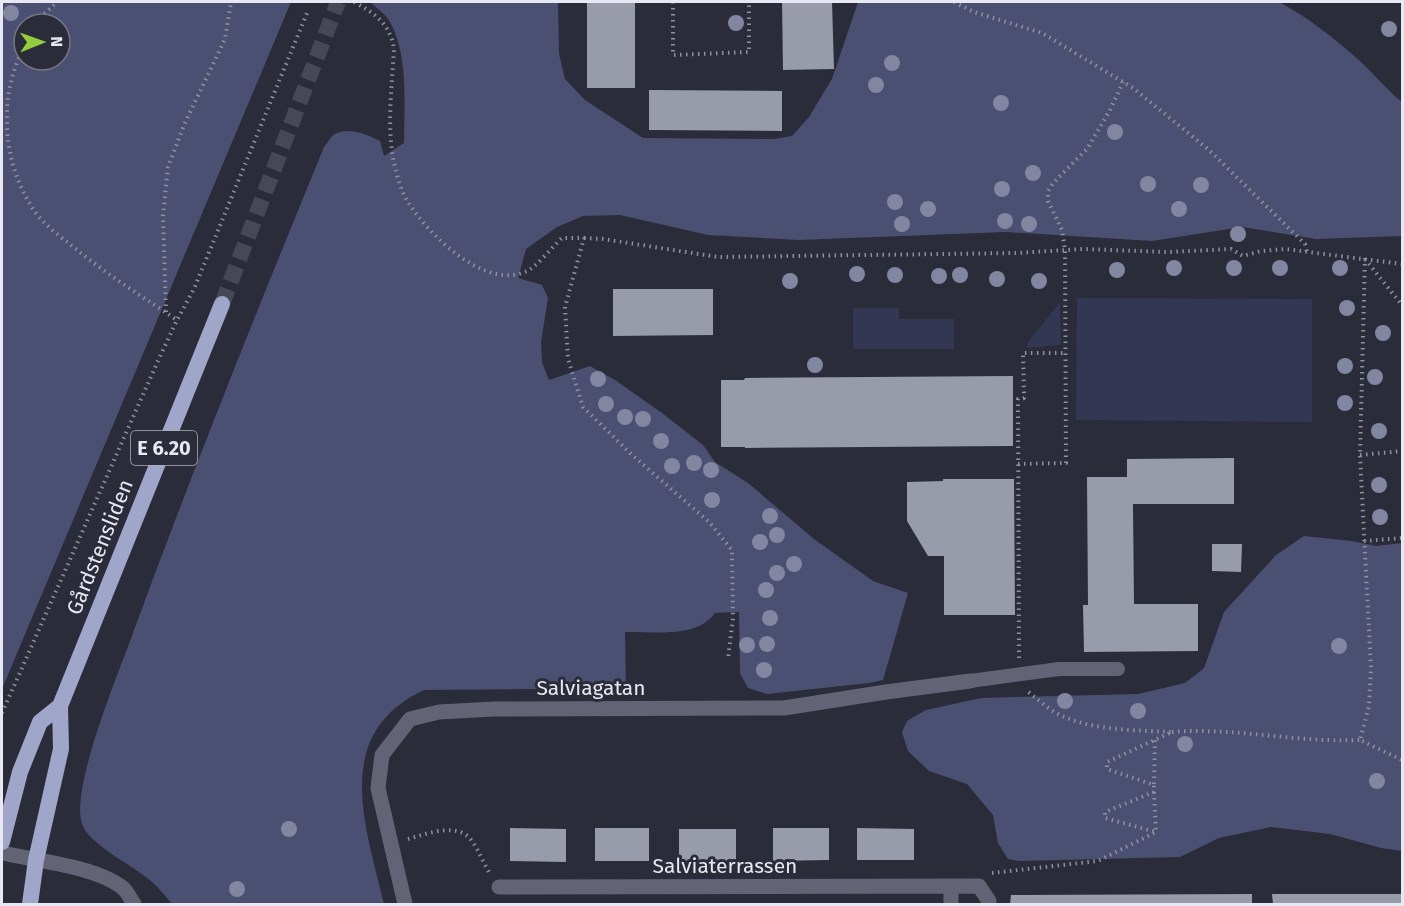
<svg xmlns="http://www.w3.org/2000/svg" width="1404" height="906" font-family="'Fira Sans',sans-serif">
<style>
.green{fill:#343753}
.forest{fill:#4b4f72;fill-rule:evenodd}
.building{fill:#989baa}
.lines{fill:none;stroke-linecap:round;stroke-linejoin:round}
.trunk-tunnel{stroke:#474855;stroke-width:16;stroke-dasharray:16 8;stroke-linecap:butt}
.path{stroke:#90919c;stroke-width:4;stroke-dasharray:1.5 4.5;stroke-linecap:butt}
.service{stroke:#626475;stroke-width:14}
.minor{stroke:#626475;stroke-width:15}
.tertiary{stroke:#626475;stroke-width:15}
.trunk{stroke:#a0a5ca;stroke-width:16}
.tree{fill:#8386a1}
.labels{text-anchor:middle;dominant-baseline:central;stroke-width:6;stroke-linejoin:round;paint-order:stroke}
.shield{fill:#2b2c39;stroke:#afb0ba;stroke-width:1.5}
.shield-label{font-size:20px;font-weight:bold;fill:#e7e8f1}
.street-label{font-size:21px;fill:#e7e8f1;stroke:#2b2c39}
</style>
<rect width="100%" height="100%" fill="#2b2c39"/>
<path class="green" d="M 1077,298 L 1312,299 L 1312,422 L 1076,420 Z
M 1060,302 L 1061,345 L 1027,348 L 1028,342 Z
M 853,308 L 899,308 L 899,319 L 954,319 L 954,349 L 853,349 Z"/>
<path class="forest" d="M 2,2 L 291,2 L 2,689 ZM 24,24 L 60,24 L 60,60 L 24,60 Z
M 370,2 L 558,2 L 559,54 L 565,79 L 585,100 L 643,138 L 774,139 L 792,136 L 809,117 L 832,79 L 858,2 L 1279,2 C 1309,18 1337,40 1362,63 C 1376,76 1387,90 1402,102 L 1402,236 L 1316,239 L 1242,227 L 1152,241 L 1006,232 L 798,240 L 708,235 L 620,215 L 583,216 L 557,227 L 526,249 L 518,278 L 542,285 L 548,298 L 541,342 L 542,362 L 549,380 L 590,366 L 615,380 L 662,413 L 703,445 L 715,462 L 748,483 L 814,539 L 873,581 L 908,593 L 883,680 L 869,683 L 767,694 L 748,688 L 740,673 L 739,612 L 715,613 C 696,639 655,631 625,632 L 626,688 L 424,690 C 330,734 366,827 384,904 L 172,904 C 165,896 157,885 147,878 C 130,864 89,844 82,824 C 70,788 119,672 133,633 C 193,469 258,308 324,147 C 327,144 330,138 333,135 C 347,126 367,134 380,141 L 384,156 L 404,143 C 404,105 409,57 390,22 C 386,14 376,8 370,2 Z
M 1304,536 L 1352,541 L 1376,546 L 1402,543 L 1402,851 L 1381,848 L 1330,834 L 1271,827 L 1219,838 L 1180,857 L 1019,861 L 1008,859 L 998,843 L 993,815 L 967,784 L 929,771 L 908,751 L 902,732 L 907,721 L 926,710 L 981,698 L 1138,694 L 1185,683 L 1204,668 L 1224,612 L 1276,555 Z"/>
<path class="building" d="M 587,2 L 635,2 L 635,88 L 587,88 Z
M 782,2 L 832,2 L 834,69 L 783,70 Z
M 649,90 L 782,91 L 782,131 L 649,130 Z
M 613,289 L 713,289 L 713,335 L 613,336 Z
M 1013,376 L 1013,446 L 745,448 L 745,447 L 721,447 L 721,380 L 744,380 L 745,378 Z
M 1234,458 L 1234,504 L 1133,504 L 1134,604 L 1198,604 L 1198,651 L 1084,652 L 1083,605 L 1088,605 L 1087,477 L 1127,477 L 1127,459 Z
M 943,479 L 1014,479 L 1015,615 L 944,615 L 944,556 L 928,556 L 907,521 L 907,482 L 943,481 Z
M 1212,544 L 1242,544 L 1241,572 L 1212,571 Z
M 510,828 L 566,829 L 566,862 L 510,861 Z
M 595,828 L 649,828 L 649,861 L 595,861 Z
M 773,828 L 829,828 L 829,860 L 773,861 Z
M 857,828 L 914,829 L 914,860 L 857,860 Z
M 679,829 L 736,829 L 736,861 L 679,861 Z
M 1252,894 L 1252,904 L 1010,904 L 1011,895 Z
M 1272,894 L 1402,894 L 1402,904 L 1273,904 Z"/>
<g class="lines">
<path class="trunk-tunnel" d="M 222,304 L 338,2"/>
<path class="path" d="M 354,2 C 375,13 390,24 394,49 C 392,84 387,123 393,158 C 396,172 400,190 408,202 C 428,234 483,289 525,272 C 536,268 552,247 562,238 L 584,238 L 565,307 L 568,359 L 583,407 L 631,454 L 709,522 L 732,550 L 733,618 L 728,659
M 673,2 L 673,55 L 749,52 L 749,2
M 954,2 L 974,12 L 1042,33 L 1133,88 L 1209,150 L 1305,244 L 1307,252
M 38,24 L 44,14 L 57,2
M 24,47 C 12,70 6,96 7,121 C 7,151 15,179 30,204 C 39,221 57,234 72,246 C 105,273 141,296 177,320
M 584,238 L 603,239 L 718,257 L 1017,253 L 1083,249 L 1168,252 L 1231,249 L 1243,256 L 1261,251 L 1285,249 L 1402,264
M 1365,258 L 1360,455 L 1371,669 L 1369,706 L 1360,740 L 1402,760
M 1365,259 L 1402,305
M 166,312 L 163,216 L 168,167 L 184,125 L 225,39 L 231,2
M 1360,455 L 1402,451
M 1018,464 L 1066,463 L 1065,250 L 1062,230 L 1048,201 L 1048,191 L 1053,183 L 1087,149 L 1110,110 L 1123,82
M 1364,541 L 1402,538
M 1019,658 L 1018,399 L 1024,398 L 1023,353 L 1065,353
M 2,713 L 157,363 L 177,320 L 194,289 L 307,13
M 1172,732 C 1235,727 1297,743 1360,740
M 1154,784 L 1155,740
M 1154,792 L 1156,832
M 408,839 C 427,834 458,821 472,841 C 479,851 483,862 489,872
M 992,873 L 1098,861 L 1156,832 L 1105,818 L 1105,812 L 1154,792 L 1154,785 L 1107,769 L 1107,762 L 1172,732 C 1134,730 1090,731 1056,713 C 1046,707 1036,698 1026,690"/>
<path class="service" d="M 970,681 L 1059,669 L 1118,669"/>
<path class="minor" d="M 951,886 L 951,904
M 499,887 L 979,886 L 989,901 L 989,904
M 405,904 L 378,788 L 382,755 L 410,719 L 439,712 L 494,709 L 784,708 L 886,692 L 970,681"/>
<path class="tertiary" d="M 2,853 C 34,860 99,867 124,889 C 128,893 131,900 134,904"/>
<path class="trunk" d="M 2,842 L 20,772 L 40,722 L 60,706
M 30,904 L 36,860 L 61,749 L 60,706 L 222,304"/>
</g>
<g class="tree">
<circle cx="11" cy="13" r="8"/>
<circle cx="736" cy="23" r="8"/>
<circle cx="1389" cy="29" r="8"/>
<circle cx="892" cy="63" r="8"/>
<circle cx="876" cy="85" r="8"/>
<circle cx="1001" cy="103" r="8"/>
<circle cx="1115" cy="132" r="8"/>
<circle cx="1033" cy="173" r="8"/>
<circle cx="1148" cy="184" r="8"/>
<circle cx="1201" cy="185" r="8"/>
<circle cx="1002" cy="189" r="8"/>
<circle cx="895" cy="202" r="8"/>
<circle cx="928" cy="209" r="8"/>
<circle cx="1179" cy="209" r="8"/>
<circle cx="1005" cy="221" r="8"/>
<circle cx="902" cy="224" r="8"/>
<circle cx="1029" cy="224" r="8"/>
<circle cx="1238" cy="234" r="8"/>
<circle cx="1174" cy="268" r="8"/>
<circle cx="1234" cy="268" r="8"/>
<circle cx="1280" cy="268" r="8"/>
<circle cx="1340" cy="268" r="8"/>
<circle cx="1117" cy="270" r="8"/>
<circle cx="857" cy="274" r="8"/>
<circle cx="895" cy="275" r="8"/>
<circle cx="960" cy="275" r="8"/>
<circle cx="939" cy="276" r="8"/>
<circle cx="997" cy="279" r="8"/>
<circle cx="790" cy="281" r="8"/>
<circle cx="1039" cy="281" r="8"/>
<circle cx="1347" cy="308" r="8"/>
<circle cx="1383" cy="333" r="8"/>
<circle cx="815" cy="365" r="8"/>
<circle cx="1345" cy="366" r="8"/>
<circle cx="1375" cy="377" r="8"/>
<circle cx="598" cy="379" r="8"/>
<circle cx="1345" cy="403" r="8"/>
<circle cx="606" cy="404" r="8"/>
<circle cx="625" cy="417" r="8"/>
<circle cx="643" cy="419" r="8"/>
<circle cx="1379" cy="431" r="8"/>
<circle cx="661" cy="441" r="8"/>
<circle cx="694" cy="463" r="8"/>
<circle cx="672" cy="466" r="8"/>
<circle cx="711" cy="470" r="8"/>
<circle cx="1379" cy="485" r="8"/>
<circle cx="712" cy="500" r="8"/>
<circle cx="770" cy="516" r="8"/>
<circle cx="1380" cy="517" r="8"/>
<circle cx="777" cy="535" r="8"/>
<circle cx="760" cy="542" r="8"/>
<circle cx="794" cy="564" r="8"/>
<circle cx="777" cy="573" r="8"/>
<circle cx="766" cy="590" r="8"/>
<circle cx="770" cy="618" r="8"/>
<circle cx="767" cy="644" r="8"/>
<circle cx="747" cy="645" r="8"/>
<circle cx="1339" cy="646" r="8"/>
<circle cx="764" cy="670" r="8"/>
<circle cx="1065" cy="701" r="8"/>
<circle cx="1138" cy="711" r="8"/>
<circle cx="1185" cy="744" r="8"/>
<circle cx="1377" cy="781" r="8"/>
<circle cx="289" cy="829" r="8"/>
<circle cx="237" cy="889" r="8"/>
</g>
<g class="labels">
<rect class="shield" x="131" y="431" width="66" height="34" rx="4.5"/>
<g class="shield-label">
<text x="164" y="448">E 6.20</text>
</g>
<g class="street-label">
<text transform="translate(100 547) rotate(-68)">Gårdstensliden</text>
<text x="591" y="688">Salviagatan</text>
<text x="725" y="866">Salviaterrassen</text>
</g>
</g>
<rect width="1404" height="906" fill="none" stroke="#e7e8f1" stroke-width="6"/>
<g transform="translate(42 42) rotate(89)"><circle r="28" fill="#2b2c39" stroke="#767783" stroke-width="1.5"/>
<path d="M0-4.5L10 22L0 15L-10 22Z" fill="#95cc3b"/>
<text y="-9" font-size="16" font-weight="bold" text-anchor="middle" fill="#e7e8f1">N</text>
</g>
</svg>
